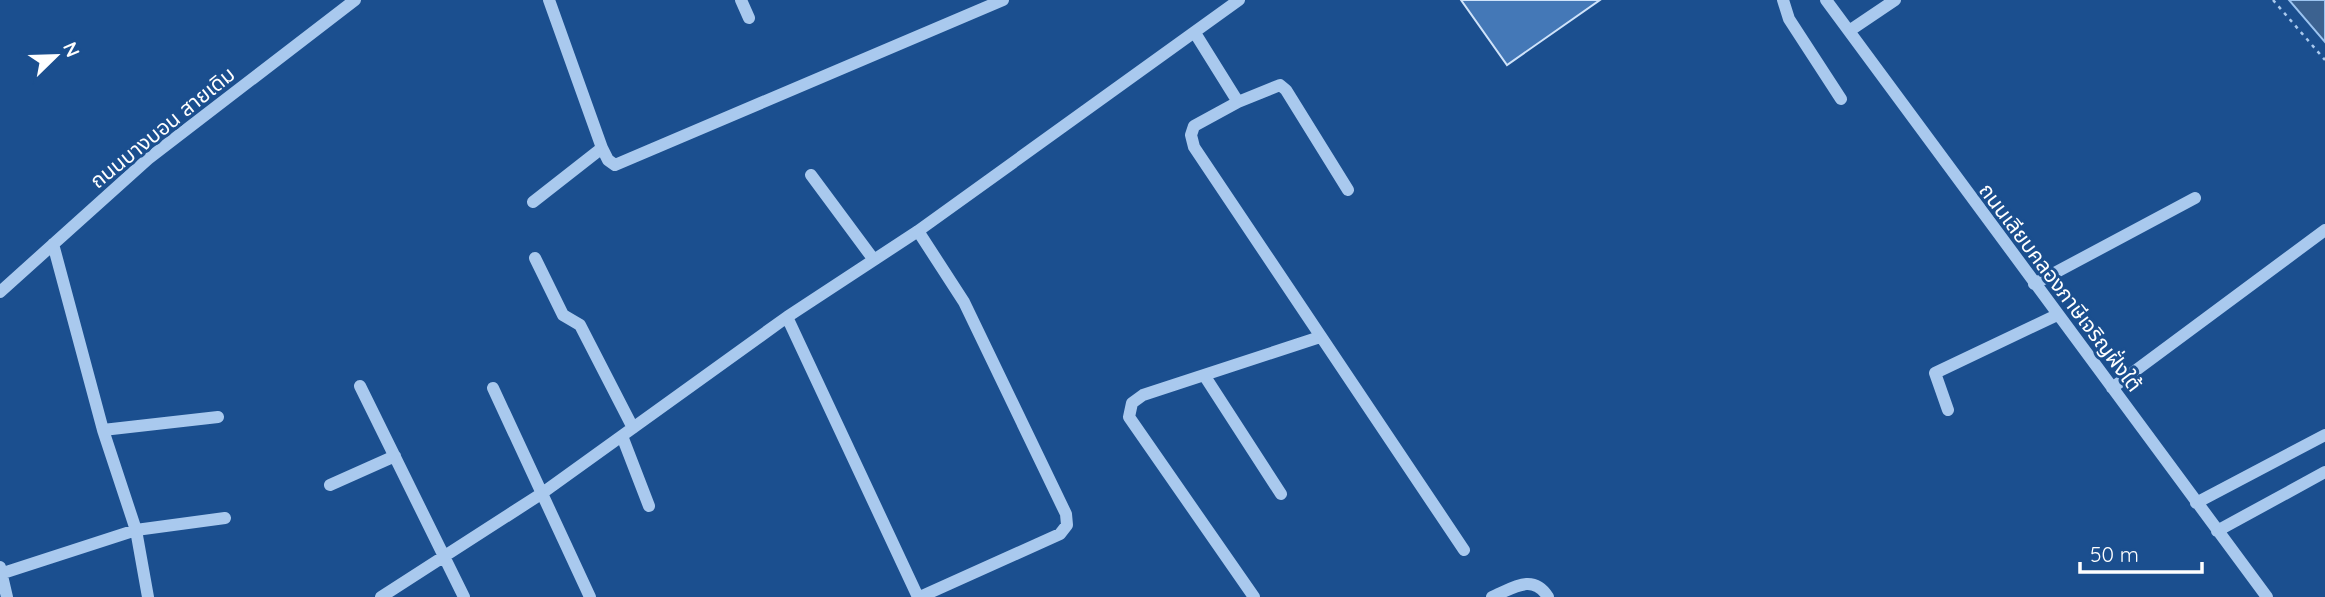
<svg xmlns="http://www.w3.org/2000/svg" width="2325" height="597" font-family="Quicksand,'Noto Sans Thai',sans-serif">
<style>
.water{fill:#3c6290;stroke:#9cc4f0;stroke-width:2}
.building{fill:#4478b7;stroke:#cfe3fa;stroke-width:2}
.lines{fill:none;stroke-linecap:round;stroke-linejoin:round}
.path{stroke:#a9c9ee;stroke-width:2.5;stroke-dasharray:3.5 5;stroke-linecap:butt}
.minor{stroke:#a9c9ee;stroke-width:12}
.labels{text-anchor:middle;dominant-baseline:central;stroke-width:6;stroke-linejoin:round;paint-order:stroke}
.street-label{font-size:21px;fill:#fff;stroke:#1b4f8f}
</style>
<rect width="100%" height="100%" fill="#1b4f8f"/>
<path class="water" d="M 2289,0 L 2325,0 L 2325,42 Z"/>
<path class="building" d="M 1461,0 L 1600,0 L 1507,65 Z"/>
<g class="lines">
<path class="path" d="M 2273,0 L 2325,60"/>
<path class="minor" d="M 549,0 L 602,148 L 608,160 L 615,165 L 1003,0
M 741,0 L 749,18
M 1783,0 L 1789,19 L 1841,99
M 1826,0 L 2267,597
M 1849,31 L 1895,0
M 1195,33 L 1238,102 L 1194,126 L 1191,135 L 1194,147 L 1464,550
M 1238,102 L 1280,85 L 1286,90 L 1348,190
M 811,175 L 874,260
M 533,202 L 602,148
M 918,231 L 964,302 L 1066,514 L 1067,525 L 1060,534 L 920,597
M 53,244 L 103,430 L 136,530 L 148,597
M 535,258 L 563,315 L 580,325 L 633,428
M 2034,284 L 2195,198
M 0,292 L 148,159 L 355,0
M 787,317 L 918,597
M 1204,375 L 1281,494
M 360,386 L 464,597
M 493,388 L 590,597
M 2112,388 L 2325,230
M 1948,410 L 1935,373 L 2057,315
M 103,430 L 218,417
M 622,436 L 649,506
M 330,485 L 395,456
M 2196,503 L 2325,435
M 2217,531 L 2325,472
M 0,567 L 7,597
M 0,574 L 136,530 L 225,518
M 381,597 L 541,494 L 787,317 L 918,231 L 1239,0
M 1254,597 L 1129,417 L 1132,403 L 1143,395 L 1320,337
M 1492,597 C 1513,588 1533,573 1548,597"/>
</g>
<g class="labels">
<g class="street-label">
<text transform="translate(162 127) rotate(-39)">ถนนบางบอน สายเดิม</text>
<text transform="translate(2061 287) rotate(53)">ถนนเลียบคลองภาษีเจริญฝั่งใต้</text>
</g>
</g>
<g transform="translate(56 56) rotate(67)" stroke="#1b4f8f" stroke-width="5" paint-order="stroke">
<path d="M0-5L12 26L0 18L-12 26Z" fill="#ffffff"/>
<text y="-10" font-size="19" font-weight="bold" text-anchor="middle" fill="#ffffff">N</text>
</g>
<path d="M2080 562v10h122v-10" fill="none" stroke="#ffffff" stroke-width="3.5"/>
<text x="2090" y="562" font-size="21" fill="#ffffff" stroke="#1b4f8f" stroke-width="5" paint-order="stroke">50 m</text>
</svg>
